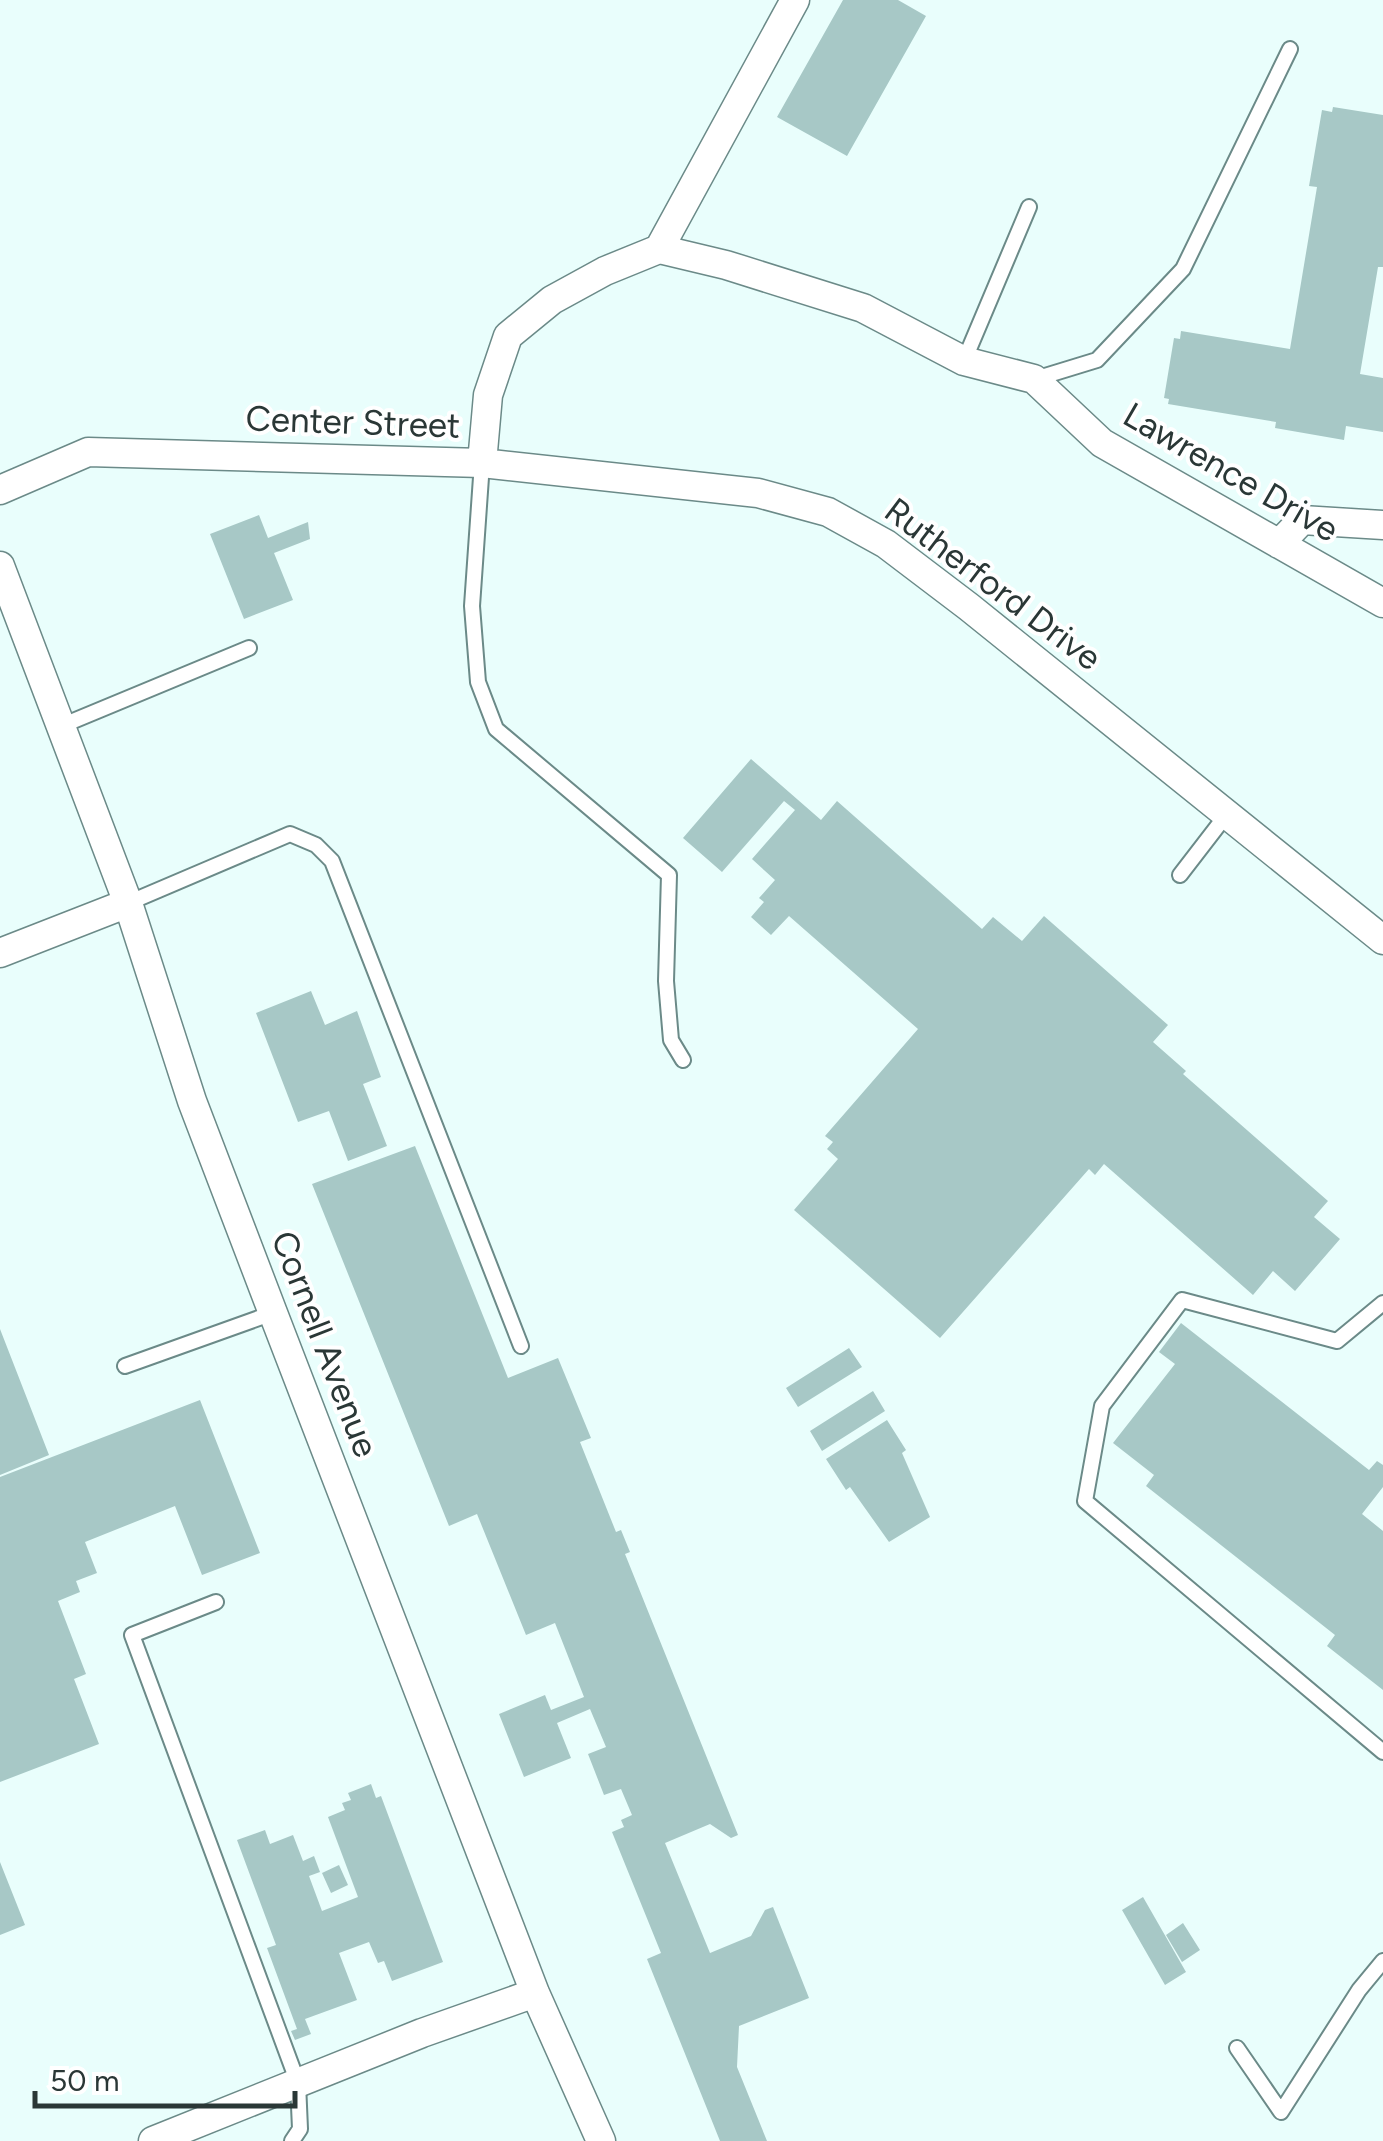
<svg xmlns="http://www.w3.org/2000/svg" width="1383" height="2141" font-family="Figtree,sans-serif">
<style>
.building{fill:#a7c8c6}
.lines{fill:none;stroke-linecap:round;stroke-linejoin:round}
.lane-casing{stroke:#6b8a88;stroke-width:18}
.street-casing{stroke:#6b8a88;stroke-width:31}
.lane{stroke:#fff;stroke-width:14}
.street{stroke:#fff;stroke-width:28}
.labels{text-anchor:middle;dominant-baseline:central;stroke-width:8;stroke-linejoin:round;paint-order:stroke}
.street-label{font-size:35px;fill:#2a3736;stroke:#fff}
</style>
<rect width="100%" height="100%" fill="#e9fefc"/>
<path class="building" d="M 843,0 L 898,0 L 926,16 L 847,156 L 777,117 Z
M 1333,107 L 1383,115 L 1383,267 L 1378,267 L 1360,374 L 1383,378 L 1383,432 L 1346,426 L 1344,440 L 1275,428 L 1276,422 L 1168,404 L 1169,399 L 1164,398 L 1174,338 L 1180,339 L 1181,331 L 1290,349 L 1317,187 L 1309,186 L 1322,110 L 1332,112 Z
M 259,515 L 268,538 L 308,522 L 310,539 L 274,553 L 293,600 L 244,619 L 210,534 Z
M 751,759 L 821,820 L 837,801 L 982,929 L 993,917 L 1022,941 L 1044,916 L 1168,1025 L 1153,1042 L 1186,1071 L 1183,1074 L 1328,1201 L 1314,1217 L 1340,1239 L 1295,1291 L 1273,1271 L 1253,1295 L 1104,1164 L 1095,1175 L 1089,1169 L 940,1338 L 794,1210 L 838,1159 L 827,1149 L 833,1142 L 825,1136 L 918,1029 L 789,916 L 771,935 L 751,917 L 764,902 L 759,898 L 775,880 L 752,859 L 795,810 L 784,801 L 722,872 L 683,838 Z
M 311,991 L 325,1025 L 357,1011 L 381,1077 L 363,1084 L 387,1146 L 348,1161 L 329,1111 L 298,1122 L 256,1013 Z
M 415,1146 L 508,1378 L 558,1358 L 591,1438 L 580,1442 L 616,1532 L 621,1530 L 630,1552 L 625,1554 L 738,1835 L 731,1838 L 710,1824 L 665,1843 L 710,1953 L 751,1936 L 765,1910 L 773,1907 L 809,1998 L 739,2026 L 737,2067 L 767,2141 L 720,2141 L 647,1959 L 661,1953 L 612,1832 L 624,1827 L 621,1820 L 632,1815 L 621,1789 L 604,1795 L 588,1754 L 606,1747 L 590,1709 L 557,1723 L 571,1758 L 524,1777 L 499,1714 L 545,1695 L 551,1710 L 584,1697 L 555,1623 L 526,1635 L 477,1514 L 449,1526 L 312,1184 Z
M 1181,1323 L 1369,1470 L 1377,1461 L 1383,1465 L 1383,1487 L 1362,1514 L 1383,1531 L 1383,1690 L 1327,1646 L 1335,1635 L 1146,1486 L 1154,1475 L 1113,1443 L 1175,1364 L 1159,1352 Z
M 0,1329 L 49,1455 L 0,1475 Z
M 849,1348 L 862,1367 L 798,1407 L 786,1388 Z
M 873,1391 L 885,1411 L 822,1451 L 810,1431 Z
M 200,1400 L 260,1553 L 202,1575 L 175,1506 L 85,1542 L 97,1573 L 76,1581 L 80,1592 L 58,1601 L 86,1674 L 74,1679 L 99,1744 L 0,1782 L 0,1477 Z
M 887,1420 L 906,1450 L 902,1453 L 930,1517 L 889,1542 L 850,1487 L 846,1490 L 826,1459 Z
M 371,1784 L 376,1798 L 381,1796 L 443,1962 L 392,1981 L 384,1961 L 378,1963 L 369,1942 L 339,1953 L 357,2000 L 305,2019 L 311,2034 L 295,2040 L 291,2031 L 297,2029 L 267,1948 L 276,1945 L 237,1840 L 265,1830 L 270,1844 L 293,1835 L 303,1861 L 314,1856 L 320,1872 L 309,1876 L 322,1911 L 358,1897 L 328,1817 L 345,1810 L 342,1803 L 351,1800 L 348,1793 Z
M 0,1862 L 25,1925 L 0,1935 Z
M 339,1865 L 348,1885 L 331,1893 L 322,1873 Z
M 1143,1897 L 1186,1972 L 1165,1985 L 1122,1910 Z
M 1183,1923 L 1200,1950 L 1182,1962 L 1166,1935 Z"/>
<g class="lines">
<defs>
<path id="lane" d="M 964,361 L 1029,207
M 1035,379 L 1097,360 L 1183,269 L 1290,49
M 482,463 L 472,606 L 478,682 L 496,729 L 669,875 L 666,981 L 671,1040 L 683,1060
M 61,726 L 249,648
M 1180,875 L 1227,814
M 128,903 L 290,834 L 316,845 L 332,861 L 521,1346
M 1383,1303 L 1337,1341 L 1182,1300 L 1102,1406 L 1085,1501 L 1383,1752
M 125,1366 L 273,1313
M 216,1602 L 132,1635 L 298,2083 L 300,2129 L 292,2141
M 1237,2048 L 1281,2112 L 1359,1990 L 1383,1961"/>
<path id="street" d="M 659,249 L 726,265 L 863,308 L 964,361 L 1034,379 L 1102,443 L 1383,603
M 482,463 L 488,395 L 508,336 L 552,300 L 605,271 L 659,249 L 795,0
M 0,490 L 88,452 L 482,463 L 758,493 L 828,512 L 886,544 L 969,607 L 1383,940
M 1279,544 L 1302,520 L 1383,525
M 0,566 L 128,903 L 192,1101 L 273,1313 L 535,1993 L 601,2141
M 0,953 L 128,903
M 153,2141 L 422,2033 L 535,1993"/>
</defs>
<use href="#lane" class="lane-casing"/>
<use href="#street" class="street-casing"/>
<use href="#lane" class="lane"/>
<use href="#street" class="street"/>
</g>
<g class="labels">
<g class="street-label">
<text transform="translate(353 422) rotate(2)">Center Street</text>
<text transform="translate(1231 472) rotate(30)">Lawrence Drive</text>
<text transform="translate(993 584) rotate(37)">Rutherford Drive</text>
<text transform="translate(325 1344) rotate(69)">Cornell Avenue</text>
</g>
</g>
<path d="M35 2091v15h260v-15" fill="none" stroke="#2a3736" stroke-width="5"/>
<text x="50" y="2091" font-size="30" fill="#2a3736" stroke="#ffffff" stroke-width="8" paint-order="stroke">50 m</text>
</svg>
